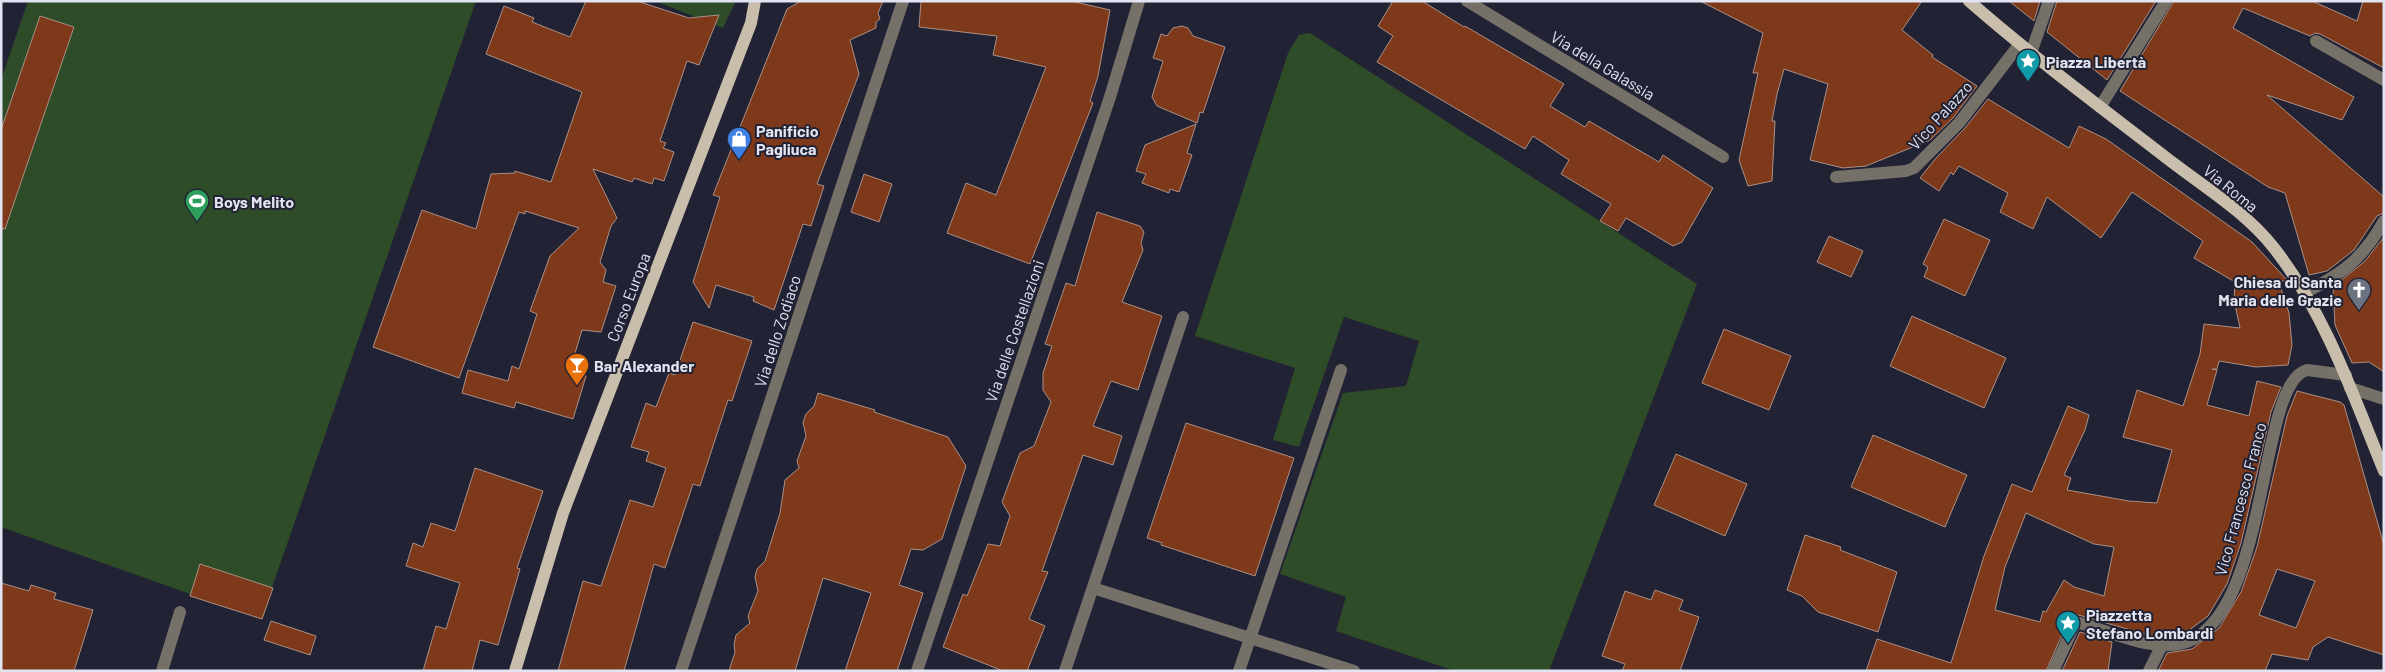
<svg xmlns="http://www.w3.org/2000/svg" width="2385" height="672" font-family="Barlow,sans-serif">
<style>
.green{fill:#2e4c27}
.building{fill:#7e391a;stroke:#aa9086;fill-rule:evenodd}
.lines{fill:none;stroke-linecap:round;stroke-linejoin:round}
.minor{stroke:#767168;stroke-width:12}
.major{stroke:#c9beab;stroke-width:12}
.labels{text-anchor:middle;dominant-baseline:central;stroke-width:4;stroke-linejoin:round;paint-order:stroke}
.poi-label{font-size:16px;font-weight:bold;fill:#e3e4f1;stroke:#222235;text-anchor:start}
.street-label{font-size:16px;fill:#e3e4f1;stroke:#222235}
</style>
<rect width="100%" height="100%" fill="#222235"/>
<path class="green" d="M 28,1 L 476,1 L 261,619 L 1,527 L 1,80 Z
M 655,1 L 736,1 L 723,28 Z
M 1310,33 L 1697,284 L 1549,671 L 1455,671 L 1336,631 L 1346,597 L 1280,574 L 1343,393 L 1406,386 L 1419,341 L 1344,317 L 1299,447 L 1273,440 L 1295,368 L 1195,336 L 1288,53 L 1299,35 Z"/>
<path class="building" d="M 586,1 L 637,1 L 689,18 L 719,15 L 699,65 L 687,61 L 660,141 L 666,143 L 663,148 L 674,152 L 664,181 L 654,178 L 652,184 L 634,178 L 632,182 L 593,169 L 617,218 L 611,226 L 600,262 L 606,270 L 603,282 L 616,286 L 601,332 L 582,330 L 570,370 L 586,376 L 573,419 L 516,402 L 514,408 L 462,393 L 468,370 L 508,381 L 512,366 L 519,369 L 537,314 L 530,311 L 550,256 L 579,228 L 525,211 L 525,214 L 519,212 L 459,378 L 373,347 L 422,210 L 476,229 L 491,174 L 515,173 L 515,171 L 551,182 L 582,92 L 486,54 L 504,6 L 534,18 L 532,22 L 570,37 Z
M 801,1 L 883,1 L 878,13 L 880,19 L 876,22 L 876,28 L 850,40 L 859,74 L 817,184 L 824,186 L 811,226 L 803,224 L 774,310 L 753,301 L 754,297 L 716,285 L 709,308 L 693,282 L 720,197 L 713,195 L 787,9 Z
M 921,1 L 1071,1 L 1110,10 L 1098,76 L 1090,101 L 1093,103 L 1030,264 L 947,233 L 966,183 L 996,195 L 1046,67 L 993,55 L 997,36 L 919,27 Z
M 1393,1 L 1422,1 L 1464,27 L 1465,26 L 1564,84 L 1550,106 L 1585,127 L 1589,121 L 1659,162 L 1663,155 L 1713,188 L 1682,242 L 1673,246 L 1626,218 L 1618,231 L 1600,221 L 1611,204 L 1561,174 L 1569,160 L 1533,136 L 1525,149 L 1377,62 L 1393,36 L 1378,26 Z
M 1700,1 L 1922,1 L 1902,30 L 1933,55 L 1932,57 L 1977,86 L 1953,118 L 1930,140 L 1866,166 L 1843,168 L 1810,160 L 1828,84 L 1784,69 L 1777,94 L 1772,121 L 1775,121 L 1772,181 L 1748,186 L 1739,160 L 1758,73 L 1753,73 L 1763,33 Z
M 2009,1 L 2040,1 L 2034,21 Z
M 2057,1 L 2156,1 L 2107,80 L 2047,32 Z
M 2174,1 L 2312,1 L 2357,21 L 2363,1 L 2384,1 L 2384,68 L 2320,34 L 2315,33 L 2310,36 L 2243,8 L 2233,28 L 2354,97 L 2342,120 L 2267,95 L 2384,197 L 2384,213 L 2377,216 L 2354,250 L 2327,271 L 2309,275 L 2285,193 L 2268,187 L 2120,91 Z
M 40,16 L 74,27 L 5,229 L 1,228 L 1,130 Z
M 1182,26 L 1188,28 L 1193,36 L 1225,47 L 1203,113 L 1200,112 L 1197,123 L 1157,106 L 1152,97 L 1163,61 L 1153,58 L 1161,34 L 1167,36 L 1173,28 Z
M 1988,99 L 2069,148 L 2079,126 L 2106,139 L 2252,242 L 2287,280 L 2279,282 L 2289,313 L 2292,345 L 2288,365 L 2256,367 L 2219,361 L 2217,369 L 2212,369 L 2217,370 L 2207,405 L 2249,416 L 2257,381 L 2281,387 L 2271,412 L 2241,543 L 2227,584 L 2208,616 L 2184,634 L 2173,637 L 2148,635 L 2075,614 L 2069,619 L 2046,671 L 1866,671 L 1877,639 L 1951,663 L 1984,556 L 2012,484 L 2032,492 L 2068,406 L 2089,415 L 2085,430 L 2064,475 L 2071,478 L 2067,490 L 2129,501 L 2157,503 L 2172,450 L 2123,437 L 2137,390 L 2183,406 L 2200,354 L 2204,324 L 2240,328 L 2234,300 L 2235,282 L 2194,258 L 2203,241 L 2132,192 L 2101,238 L 2047,197 L 2033,229 L 2000,212 L 2008,193 L 1959,166 L 1953,175 L 1951,172 L 1939,191 L 1920,178 L 1936,158 L 1965,128 ZM 2026,513 L 2094,544 L 2114,547 L 2104,596 L 2074,587 L 2064,580 L 2046,612 L 2043,611 L 2040,622 L 1995,610 L 2005,567 Z
M 1196,124 L 1187,153 L 1192,155 L 1179,192 L 1170,189 L 1169,193 L 1142,183 L 1146,174 L 1136,171 L 1145,145 Z
M 864,174 L 892,184 L 879,222 L 851,212 Z
M 1097,212 L 1140,226 L 1144,232 L 1141,243 L 1143,250 L 1122,302 L 1162,316 L 1138,390 L 1111,381 L 1093,426 L 1122,436 L 1113,465 L 1083,455 L 1042,571 L 1048,572 L 1029,619 L 1045,626 L 1027,671 L 1003,671 L 943,647 L 963,594 L 967,596 L 988,544 L 1000,546 L 1010,516 L 1002,502 L 1020,453 L 1034,446 L 1051,402 L 1043,390 L 1043,373 L 1052,346 L 1045,344 L 1066,283 L 1075,286 Z
M 1944,219 L 1990,240 L 1965,296 L 1924,277 L 1928,267 L 1923,264 Z
M 1829,236 L 1863,251 L 1851,277 L 1817,262 Z
M 2384,237 L 2384,372 L 2369,362 L 2352,363 L 2335,325 L 2333,287 L 2365,261 Z
M 1912,316 L 2006,358 L 1984,408 L 1890,366 Z
M 693,322 L 752,341 L 732,401 L 728,400 L 700,486 L 693,484 L 665,568 L 654,564 L 624,671 L 558,671 L 583,581 L 601,586 L 630,500 L 653,507 L 666,468 L 646,461 L 649,452 L 631,447 L 646,403 L 656,407 L 669,373 L 675,375 Z
M 1724,329 L 1791,356 L 1769,410 L 1702,383 Z
M 2297,391 L 2340,402 L 2344,405 L 2384,545 L 2384,655 L 2328,637 L 2313,647 L 2308,660 L 2272,654 L 2265,671 L 2158,671 L 2167,653 L 2192,649 L 2219,628 L 2241,592 L 2257,547 L 2287,416 ZM 2277,569 L 2315,581 L 2296,628 L 2259,615 Z
M 818,393 L 875,410 L 874,412 L 948,437 L 966,466 L 942,539 L 923,550 L 911,549 L 899,585 L 923,593 L 897,671 L 845,671 L 871,593 L 823,578 L 795,671 L 729,671 L 735,652 L 734,645 L 736,635 L 750,623 L 748,616 L 758,591 L 755,577 L 757,569 L 765,561 L 780,513 L 785,480 L 799,468 L 797,461 L 806,436 L 803,422 L 806,414 L 814,406 Z
M 1186,423 L 1294,458 L 1255,576 L 1161,545 L 1162,543 L 1147,538 Z
M 1873,435 L 1967,475 L 1945,527 L 1851,487 Z
M 1676,454 L 1747,484 L 1725,536 L 1654,505 Z
M 475,468 L 543,491 L 517,568 L 520,569 L 498,645 L 480,640 L 472,671 L 423,671 L 436,626 L 446,629 L 460,583 L 406,566 L 413,543 L 423,547 L 431,523 L 455,531 Z
M 1805,535 L 1841,547 L 1840,550 L 1897,572 L 1878,632 L 1818,612 L 1802,596 L 1787,590 Z
M 200,564 L 273,588 L 262,619 L 190,596 Z
M 1,583 L 29,591 L 31,585 L 56,593 L 54,599 L 93,610 L 74,671 L 1,671 Z
M 1655,590 L 1683,600 L 1679,610 L 1699,617 L 1680,671 L 1622,671 L 1625,664 L 1602,656 L 1625,591 L 1651,600 Z
M 271,621 L 316,636 L 310,655 L 264,640 Z
M 2080,632 L 2112,642 L 2108,671 L 2062,671 Z"/>
<g class="lines">
<path class="minor" d="M 1467,1 L 1723,157
M 2316,41 L 2384,80
M 2031,53 L 2049,1
M 2100,107 L 2166,1
M 1836,177 L 1906,171 L 1914,168 L 1959,123 L 2019,45
M 2304,293 C 2342,274 2363,259 2384,221
M 2350,388 L 2384,399
M 1093,588 L 1354,671
M 2054,669 L 2076,622 C 2107,630 2155,654 2187,642 C 2271,610 2257,383 2307,370 L 2346,375
M 162,671 L 180,612
M 681,671 L 903,1
M 917,671 L 1110,97 L 1139,1
M 1065,671 L 1183,317
M 1239,671 L 1341,370
M 2149,671 L 2162,645"/>
<path class="major" d="M 1969,1 C 2032,56 2099,106 2164,156 C 2201,185 2245,211 2274,248 C 2325,313 2353,395 2384,471
M 515,671 L 563,513 L 751,23 L 755,1"/>
</g>
<defs>
<symbol id="sight-pin" viewBox="-11 -11 22 30"><path d="M0 17L-7.5 6A9.5 9.5 0 1 1 7.5 6Z" fill="#0f9aa8" stroke="#222235"/><path d="M0-6L1.8-2.2L6-1.7L2.9 1.2L3.7 5.4L0 3.3L-3.7 5.4L-2.9 1.2L-6-1.7L-1.8-2.2Z" fill="#fff"/></symbol>
<symbol id="shop-pin" viewBox="-11 -11 22 30"><path d="M0 17L-7.5 6A9.5 9.5 0 1 1 7.5 6Z" fill="#3f7fe0" stroke="#222235"/><path d="M-5-2.5h2.3a2.7 3.5 0 0 1 5.4 0H5L5.5 6h-11ZM-1.5-2.5h3a1.5 2.3 0 0 0-3 0Z" fill="#fff"/></symbol>
<symbol id="stadium-pin" viewBox="-11 -11 22 30"><path d="M0 17L-7.5 6A9.5 9.5 0 1 1 7.5 6Z" fill="#2e9e5b" stroke="#222235"/><path d="M0-5a6.5 5 0 1 0 0 10a6.5 5 0 1 0 0-10ZM-3.5-1.8h7v3.6h-7Z" fill="#fff"/></symbol>
<symbol id="church-pin" viewBox="-11 -11 22 30"><path d="M0 17L-7.5 6A9.5 9.5 0 1 1 7.5 6Z" fill="#6b7280" stroke="#222235"/><path d="M-1.2-6h2.4v3.5h3.3v2.4h-3.3V6h-2.4V-.1h-3.3v-2.4h3.3Z" fill="#fff"/></symbol>
<symbol id="bar-pin" viewBox="-11 -11 22 30"><path d="M0 17L-7.5 6A9.5 9.5 0 1 1 7.5 6Z" fill="#e8710a" stroke="#222235"/><path d="M-6-5H6L.8 .8V4.5H3.5V6h-7V4.5H-.8V.8Z" fill="#fff"/></symbol>
</defs>
<g fill-rule="evenodd">
<use href="#sight-pin" x="2014" y="47" width="28" height="38"/>
<use href="#shop-pin" x="725" y="125" width="28" height="38"/>
<use href="#stadium-pin" x="183" y="187" width="28" height="38"/>
<use href="#church-pin" x="2345" y="276" width="28" height="38"/>
<use href="#bar-pin" x="563" y="351" width="28" height="38"/>
<use href="#sight-pin" x="2054" y="609" width="28" height="38"/>
</g>
<g class="labels">
<g class="poi-label">
<text x="2046" y="61">Piazza Libertà</text>
<text x="756" y="130">Panificio<tspan x="756" dy="18">Pagliuca</tspan></text>
<text x="214" y="201">Boys Melito</text>
<text x="2342" y="281" text-anchor="end">Chiesa di Santa<tspan x="2342" dy="18">Maria delle Grazie</tspan></text>
<text x="594" y="365">Bar Alexander</text>
<text x="2086" y="614">Piazzetta<tspan x="2086" dy="18">Stefano Lombardi</tspan></text>
</g>
<g class="street-label">
<text transform="translate(1603 65) rotate(31)">Via della Galassia</text>
<text transform="translate(1940 115) rotate(-48)">Vico Palazzo</text>
<text transform="translate(2231 188) rotate(39)">Via Roma</text>
<text transform="translate(628 297) rotate(-69)">Corso Europa</text>
<text transform="translate(777 331) rotate(-72)">Via dello Zodiaco</text>
<text transform="translate(1014 331) rotate(-71)">Via delle Costellazioni</text>
<text transform="translate(2240 499) rotate(-75)">Vico Francesco Franco</text>
</g>
</g>
<rect width="2385" height="672" fill="none" stroke="#e3e4f1" stroke-width="5"/>
</svg>
